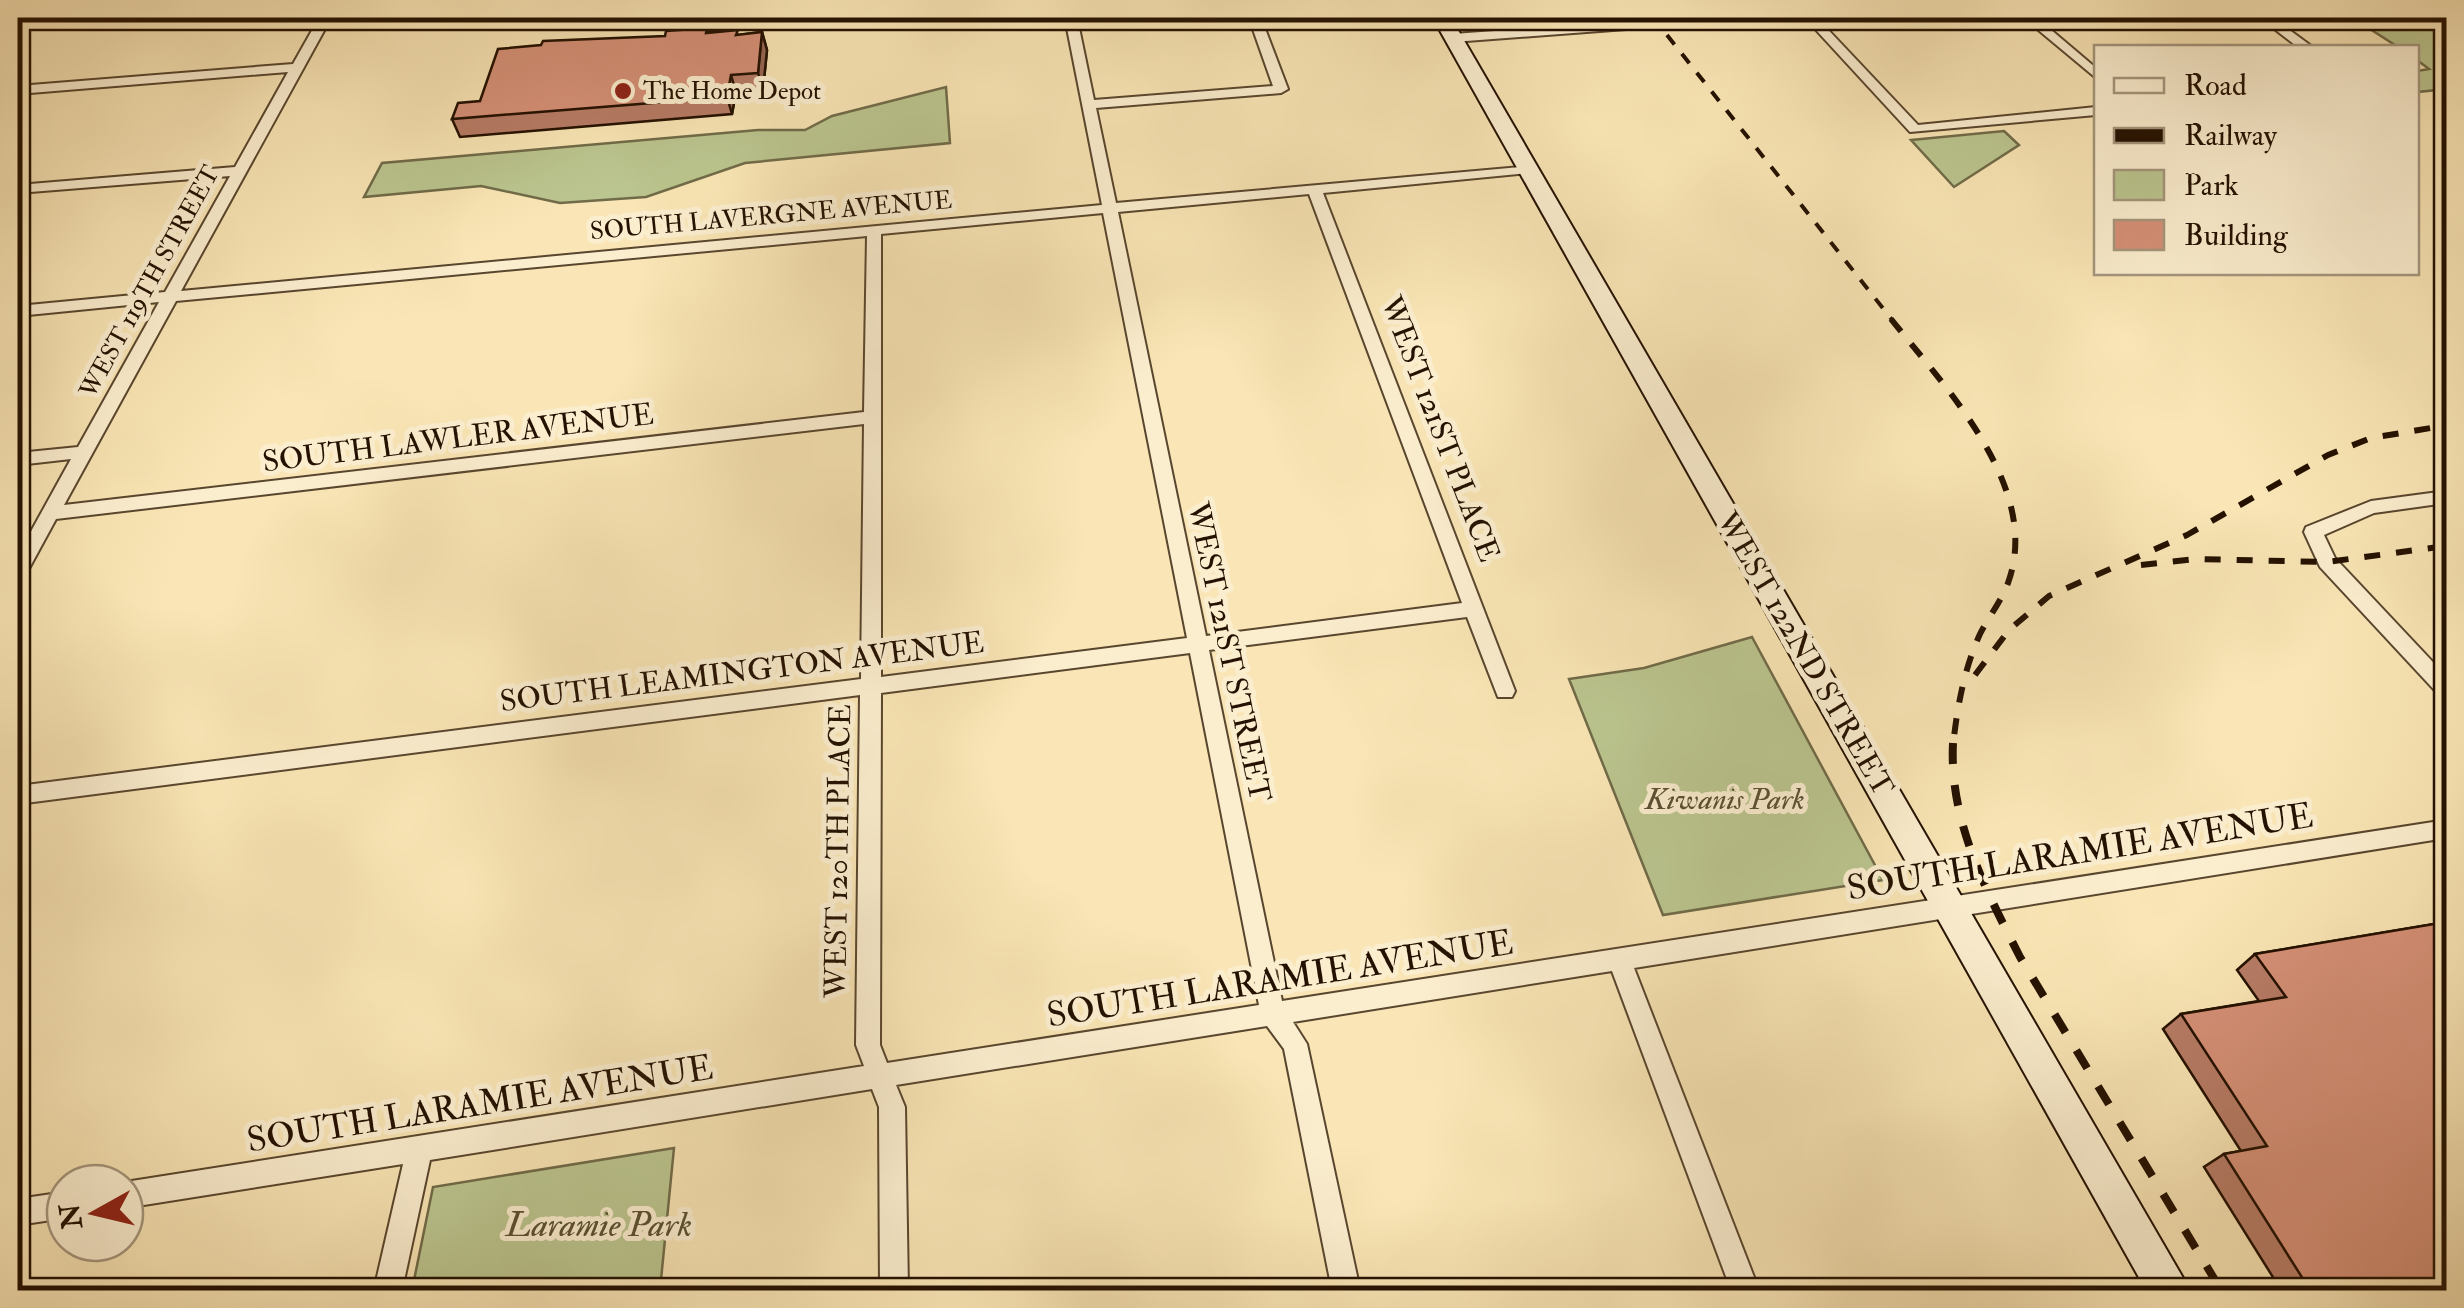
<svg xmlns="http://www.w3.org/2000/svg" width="2464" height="1308" font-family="'IM FELL Double Pica',serif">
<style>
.green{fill:#bbc58f;stroke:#706b48;stroke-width:2.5}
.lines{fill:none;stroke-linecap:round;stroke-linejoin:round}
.street-casing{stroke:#59462e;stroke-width:4}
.secondary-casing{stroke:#241101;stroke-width:4}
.street{fill:#fbeecf;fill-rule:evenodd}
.secondary{fill:#fbeecf;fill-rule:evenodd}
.rail-far2{stroke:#241101;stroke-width:4;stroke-dasharray:12 12;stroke-linecap:butt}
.rail-far1{stroke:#241101;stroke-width:6;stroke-dasharray:16 16;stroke-linecap:butt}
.rail{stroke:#241101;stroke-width:8;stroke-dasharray:21 21;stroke-linecap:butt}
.wall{fill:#b77c66;stroke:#241101;stroke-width:2.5}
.shaded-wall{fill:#956553;stroke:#241101;stroke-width:2.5}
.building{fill:#d59077;stroke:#241101;stroke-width:2.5}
.poi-dot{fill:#8f2418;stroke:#fbeecf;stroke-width:4}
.labels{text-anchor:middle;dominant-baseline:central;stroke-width:10;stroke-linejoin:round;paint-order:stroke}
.far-poi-label{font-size:25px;fill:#241101;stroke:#fbeecf;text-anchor:start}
.far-street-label{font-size:25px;fill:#241101;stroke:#fbeecf}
.street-label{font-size:30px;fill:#241101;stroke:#fbeecf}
.park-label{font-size:30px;font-style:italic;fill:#595033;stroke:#fbeecf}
.near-street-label{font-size:35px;fill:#241101;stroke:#fbeecf}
.near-park-label{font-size:35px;font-style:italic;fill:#595033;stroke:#fbeecf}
</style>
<rect width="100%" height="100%" fill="#f9e5b5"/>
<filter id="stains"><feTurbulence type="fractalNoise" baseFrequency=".002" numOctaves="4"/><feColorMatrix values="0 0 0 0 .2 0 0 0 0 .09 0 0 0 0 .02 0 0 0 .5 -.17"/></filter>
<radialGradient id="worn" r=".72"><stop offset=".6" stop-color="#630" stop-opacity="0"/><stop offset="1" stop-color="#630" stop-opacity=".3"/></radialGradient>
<path class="green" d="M 2353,18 L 2446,18 L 2446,89 L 2417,92 L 2417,71 L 2429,69 L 2417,60 L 2416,48 L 2398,47 Z
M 946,87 L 950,143 L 745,163 L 646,197 L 560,203 L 481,186 L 364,197 L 382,163 L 758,130 L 805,130 L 832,116 Z
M 2004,131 L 2019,145 L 1954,187 L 1911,140 Z
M 1752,637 L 1883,880 L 1663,915 L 1569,679 L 1644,668 Z
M 674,1148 L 660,1290 L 412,1290 L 433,1187 Z"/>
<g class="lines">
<defs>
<path id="street" d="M 319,18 L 331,18 L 181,291 L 1102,205 L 1065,18 L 1077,18 L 1094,100 L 1273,86 L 1249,18 L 1261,18 L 1288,89 L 1281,93 L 1096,108 L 1116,203 L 1533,166 L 1535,169 L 1528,173 L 1323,193 L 1515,691 L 1512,697 L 1498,697 L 1467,617 L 1209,650 L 1282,1001 L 2446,820 L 2446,838 L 1634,968 L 1759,1290 L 1731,1290 L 1612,971 L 1293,1022 L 1307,1044 L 1360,1290 L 1332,1290 L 1284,1049 L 1267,1026 L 896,1085 L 905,1107 L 908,1290 L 880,1290 L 879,1107 L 872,1089 L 430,1160 L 402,1290 L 374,1290 L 403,1164 L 125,1208 L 125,1183 L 122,1183 L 125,1182 L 864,1066 L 856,1045 L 860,695 L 18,804 L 18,786 L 861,679 L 864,424 L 56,519 L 25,576 L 18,578 L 18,555 L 71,459 L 18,465 L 18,453 L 78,447 L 159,302 L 18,316 L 18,306 L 165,292 L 230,176 L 18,193 L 18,185 L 235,167 L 288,72 L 18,94 L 18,86 L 293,64 ZM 1309,194 L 1462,603 L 1206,636 L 1118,212 ZM 1103,213 L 1187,638 L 881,677 L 881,234 ZM 867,236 L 864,412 L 64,505 L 176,301 ZM 1190,653 L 1259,1005 L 887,1063 L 880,1045 L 881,693 Z
M 1677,18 L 1725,18 L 1719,22 L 1453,42 L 1447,38 L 1453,34 Z
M 1805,18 L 1817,18 L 1918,125 L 2096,107 L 2096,115 L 1910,132 Z
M 2024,18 L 2037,18 L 2096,68 L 2096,78 Z
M 2260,18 L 2273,18 L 2314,48 L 2299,48 Z
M 2446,491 L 2446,503 L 2374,513 L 2324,535 L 2335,558 L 2446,676 L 2446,697 L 2439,695 L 2320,567 L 2304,532 L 2306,527 L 2371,501 Z
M 65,1192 L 65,1218 L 18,1225 L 18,1199 Z"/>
<path id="secondary" d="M 1433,18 L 1451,18 L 2190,1290 L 2146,1290 Z"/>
</defs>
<use href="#street" class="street-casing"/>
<use href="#secondary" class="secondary-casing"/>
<use href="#street" class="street"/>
<use href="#secondary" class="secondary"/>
<path class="rail-far2" d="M 1667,35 L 1893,321"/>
<path class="rail-far1" d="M 1891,319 C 1944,386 2041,486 2009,580 C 2003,599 1989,616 1980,634 C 1964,669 1957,708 1953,746
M 2141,565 L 2195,559 L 2327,562 L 2446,546
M 1975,675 L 2009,630 L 2049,596 L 2187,535 L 2328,455 L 2371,438 L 2431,428"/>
<path class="rail" d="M 1953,743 C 1949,821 1986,890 2020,957 L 2221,1290"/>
</g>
<path class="wall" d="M 708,32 L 739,35 L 762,32 L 767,50 L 763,90 L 736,92 L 732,114 L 460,137 L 452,119 L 480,101 L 665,36 Z
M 2446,922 L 2446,1290 L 2281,1290 L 2204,1167 L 2224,1154 L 2241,1151 L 2163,1029 L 2181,1014 L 2259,1001 L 2237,970 L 2255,954 Z"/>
<path class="shaded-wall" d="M 762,32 L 767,50 L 763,90 L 758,73 Z
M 731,75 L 736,92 L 732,114 L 727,97 Z"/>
<path class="building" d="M 707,28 L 706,33 L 738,30 L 736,35 L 762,32 L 758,73 L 731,75 L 727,97 L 452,119 L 458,103 L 480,101 L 498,49 L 541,45 L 543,41 L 665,36 L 666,31 Z
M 2446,922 L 2446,1290 L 2310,1290 L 2224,1154 L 2267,1146 L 2181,1014 L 2286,997 L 2255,954 Z
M 297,1285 L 296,1290 L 260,1290 Z"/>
<circle class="poi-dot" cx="623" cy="91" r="10"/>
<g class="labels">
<g class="far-poi-label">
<text x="643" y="91">The Home Depot</text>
</g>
<g class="far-street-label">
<text transform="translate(771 216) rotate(-5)">SOUTH LAVERGNE AVENUE</text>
<text transform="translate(150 282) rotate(-61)">WEST 119TH STREET</text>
</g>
<g class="street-label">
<text transform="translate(1440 429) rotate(69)">WEST 121ST PLACE</text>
<text transform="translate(458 438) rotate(-7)">SOUTH LAWLER AVENUE</text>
<text transform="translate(1229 652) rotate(78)">WEST 121ST STREET</text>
<text transform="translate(1805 654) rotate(60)">WEST 122ND STREET</text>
<text transform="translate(742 672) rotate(-7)">SOUTH LEAMINGTON AVENUE</text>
<text transform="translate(838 851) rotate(-89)">WEST 120TH PLACE</text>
</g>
<g class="park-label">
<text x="1725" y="799">Kiwanis Park</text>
</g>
<g class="near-street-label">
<text transform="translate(2080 852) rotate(-9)">SOUTH LARAMIE AVENUE</text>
<text transform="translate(1280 979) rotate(-9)">SOUTH LARAMIE AVENUE</text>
<text transform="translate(480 1104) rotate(-9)">SOUTH LARAMIE AVENUE</text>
</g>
<g class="near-park-label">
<text x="599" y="1225">Laramie Park</text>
</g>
</g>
<rect width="2464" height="1308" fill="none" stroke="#f9e5b5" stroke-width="60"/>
<rect x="20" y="20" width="2424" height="1268" fill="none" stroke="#241101" stroke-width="5"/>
<rect x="30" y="30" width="2404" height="1248" fill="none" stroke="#241101" stroke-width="2.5"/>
<rect x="2094" y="45" width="325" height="230" fill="#fbeecf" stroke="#a5967d" stroke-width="2.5"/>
<rect x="2114" y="78" width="50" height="15" fill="#fbeecf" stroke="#a5967d" stroke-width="2.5"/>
<text x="2184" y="95" font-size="30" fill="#241101">Road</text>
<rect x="2114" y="128" width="50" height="15" fill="#241101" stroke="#a5967d" stroke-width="2.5"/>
<text x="2184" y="145" font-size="30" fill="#241101">Railway</text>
<rect x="2114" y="170" width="50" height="30" fill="#bbc58f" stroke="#a5967d" stroke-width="2.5"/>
<text x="2184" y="195" font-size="30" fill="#241101">Park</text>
<rect x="2114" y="220" width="50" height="30" fill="#d59077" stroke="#a5967d" stroke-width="2.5"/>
<text x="2184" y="245" font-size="30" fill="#241101">Building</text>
<g transform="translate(95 1213) rotate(262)"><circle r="48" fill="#fbeecf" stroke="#a5967d" stroke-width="2.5"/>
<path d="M0-8L18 38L0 25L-18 38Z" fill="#8f2418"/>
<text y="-15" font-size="28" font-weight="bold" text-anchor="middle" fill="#241101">N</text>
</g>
<rect width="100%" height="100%" filter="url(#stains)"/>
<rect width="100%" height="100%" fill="url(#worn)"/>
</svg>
